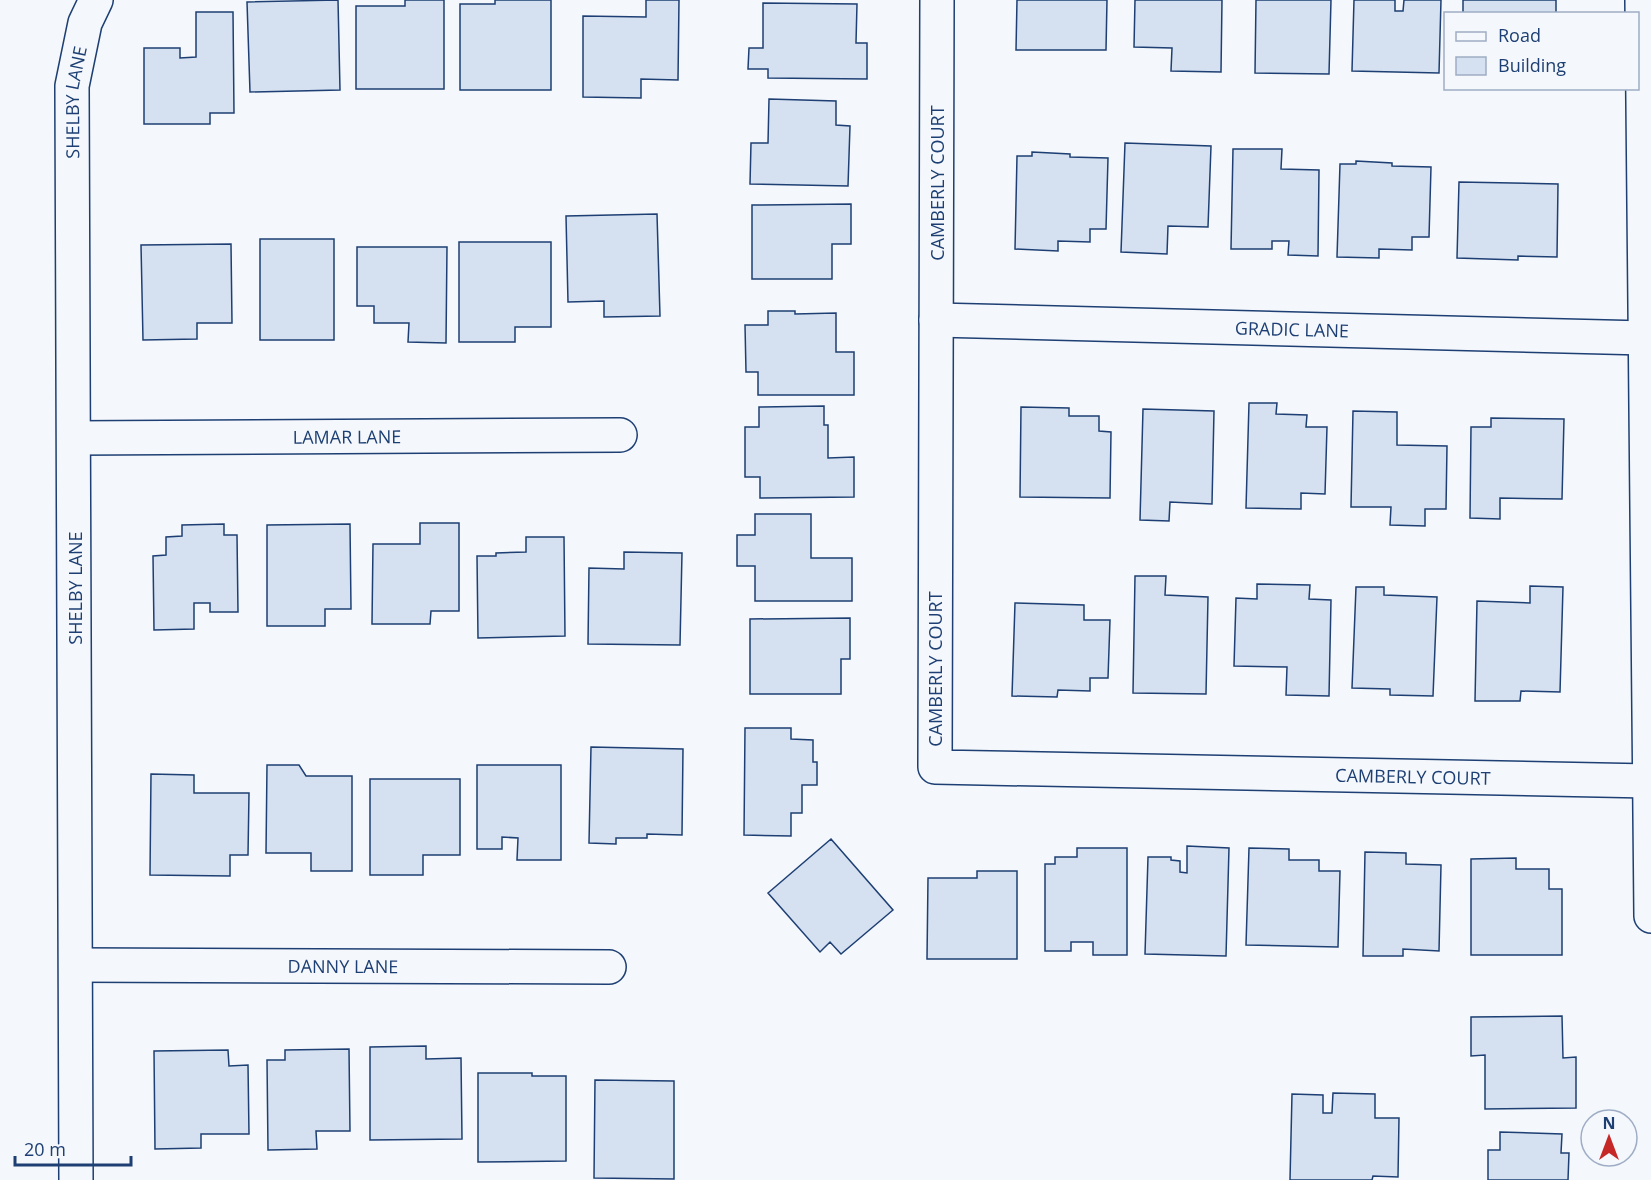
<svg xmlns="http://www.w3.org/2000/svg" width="1651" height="1180" font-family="'Open Sans',sans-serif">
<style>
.building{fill:#d5e0f0;stroke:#1d3f73;stroke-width:1.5}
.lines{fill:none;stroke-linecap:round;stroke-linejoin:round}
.minor-casing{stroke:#1d3f73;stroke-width:36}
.minor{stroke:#f4f7fb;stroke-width:33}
.labels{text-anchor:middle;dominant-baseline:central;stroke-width:4.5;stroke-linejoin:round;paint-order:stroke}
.street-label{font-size:18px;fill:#1d3f73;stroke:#f4f7fb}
</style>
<rect width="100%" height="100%" fill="#f4f7fb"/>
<path class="building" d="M 338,0 L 340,90 L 250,92 L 247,2 Z
M 405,0 L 444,0 L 444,89 L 356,89 L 356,6 L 405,6 Z
M 495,0 L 551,0 L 551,90 L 460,90 L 460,4 L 495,4 Z
M 646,0 L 679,0 L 678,80 L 641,79 L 641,98 L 583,97 L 583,16 L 646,17 Z
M 1017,0 L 1107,0 L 1106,50 L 1016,50 Z
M 1135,0 L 1222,0 L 1221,72 L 1171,71 L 1172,48 L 1134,47 Z
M 1256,0 L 1331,0 L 1329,74 L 1255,73 Z
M 1354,0 L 1395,0 L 1395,11 L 1403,11 L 1404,0 L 1441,0 L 1439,73 L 1352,71 Z
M 1463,0 L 1556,0 L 1556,14 L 1463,14 Z
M 763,3 L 857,4 L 856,43 L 867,43 L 867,79 L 768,78 L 768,69 L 748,69 L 749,48 L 763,48 Z
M 196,12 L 233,12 L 234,113 L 210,113 L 210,124 L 144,124 L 144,48 L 180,48 L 180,58 L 196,57 Z
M 769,99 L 836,101 L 836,125 L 850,126 L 848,186 L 750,184 L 751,143 L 768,143 Z
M 1125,143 L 1211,146 L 1208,227 L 1168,226 L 1167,254 L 1121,252 Z
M 1233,149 L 1282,149 L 1281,169 L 1319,170 L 1318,256 L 1288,255 L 1289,241 L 1272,241 L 1272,249 L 1231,249 Z
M 1032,152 L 1070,154 L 1070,157 L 1108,158 L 1106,229 L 1090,229 L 1090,242 L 1058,241 L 1058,251 L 1015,249 L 1017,156 L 1032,156 Z
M 1356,161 L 1392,163 L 1392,166 L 1431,167 L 1429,237 L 1412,237 L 1412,250 L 1379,249 L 1379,258 L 1337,257 L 1340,164 L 1356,164 Z
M 1459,182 L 1558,184 L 1557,257 L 1518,256 L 1518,260 L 1457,258 Z
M 851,204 L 851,244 L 832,244 L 832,279 L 752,279 L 752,205 Z
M 657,214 L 660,316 L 604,317 L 604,301 L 568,302 L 566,216 Z
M 260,239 L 334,239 L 334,340 L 260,340 Z
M 459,242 L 551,242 L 551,327 L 515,327 L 515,342 L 459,342 Z
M 231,244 L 232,323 L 197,323 L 197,339 L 143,340 L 141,245 Z
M 357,247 L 447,247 L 446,343 L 408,342 L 409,323 L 374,323 L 374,306 L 357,306 Z
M 768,311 L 795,311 L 795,314 L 836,313 L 836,352 L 854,352 L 854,395 L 758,395 L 758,372 L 746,372 L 745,325 L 768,325 Z
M 1249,403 L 1277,403 L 1276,414 L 1307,415 L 1306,427 L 1327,427 L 1325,494 L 1301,493 L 1301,509 L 1246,508 Z
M 824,406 L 824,425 L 828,425 L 828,458 L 854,457 L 854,497 L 760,498 L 760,477 L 745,477 L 745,427 L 759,427 L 759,407 Z
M 1021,407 L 1069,408 L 1069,416 L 1099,416 L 1099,431 L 1111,432 L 1110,498 L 1020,497 Z
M 1143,409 L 1214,411 L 1212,504 L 1170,502 L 1169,521 L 1140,520 Z
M 1353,411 L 1397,412 L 1397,445 L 1447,446 L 1446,509 L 1425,509 L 1425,526 L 1390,525 L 1391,507 L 1351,507 Z
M 1491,418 L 1564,419 L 1562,499 L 1500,498 L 1500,519 L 1470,518 L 1471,427 L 1491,427 Z
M 755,514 L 811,514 L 811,558 L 852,558 L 852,601 L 755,601 L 755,566 L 737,566 L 737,535 L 755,535 Z
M 420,523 L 459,523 L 459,611 L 431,611 L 430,624 L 372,624 L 373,544 L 420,544 Z
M 224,524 L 224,535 L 237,535 L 238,612 L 210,612 L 210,603 L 194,603 L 194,629 L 154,630 L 153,556 L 166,555 L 166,537 L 182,536 L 182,525 Z
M 350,524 L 351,609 L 325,609 L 325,626 L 267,626 L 267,525 Z
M 526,537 L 564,537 L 565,636 L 478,638 L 477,556 L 496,556 L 496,553 L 526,552 Z
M 624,552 L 682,553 L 680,645 L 588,644 L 589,568 L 624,569 Z
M 1135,576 L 1166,576 L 1165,595 L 1208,597 L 1206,694 L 1133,693 Z
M 1257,584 L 1310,585 L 1309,599 L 1331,600 L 1329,696 L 1286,695 L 1287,667 L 1234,666 L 1236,598 L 1257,599 Z
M 1530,586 L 1563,587 L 1560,692 L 1521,691 L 1520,701 L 1475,701 L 1477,601 L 1530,603 Z
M 1356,587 L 1384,587 L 1384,595 L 1437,597 L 1433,696 L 1390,695 L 1390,689 L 1352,688 Z
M 1015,603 L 1084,605 L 1084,620 L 1110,620 L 1108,678 L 1090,678 L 1090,691 L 1058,690 L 1057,697 L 1012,696 Z
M 850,618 L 850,659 L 841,659 L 841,694 L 750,694 L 750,619 Z
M 745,728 L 791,728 L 791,739 L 813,740 L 813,762 L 817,762 L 817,785 L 802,785 L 802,813 L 791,813 L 791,836 L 744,835 Z
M 591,747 L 683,749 L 682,835 L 647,834 L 647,838 L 616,838 L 616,844 L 589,843 Z
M 267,765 L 299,765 L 306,776 L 352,776 L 352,871 L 311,871 L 311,853 L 266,853 Z
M 477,765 L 561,765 L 561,860 L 517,860 L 518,838 L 502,837 L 502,849 L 477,849 Z
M 151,774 L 194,775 L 194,793 L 249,793 L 248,855 L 230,855 L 230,876 L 150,875 Z
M 370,779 L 460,779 L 460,855 L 423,855 L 423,875 L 370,875 Z
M 831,839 L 893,910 L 841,954 L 830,942 L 820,952 L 768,893 Z
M 1187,846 L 1229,848 L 1226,956 L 1145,954 L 1148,857 L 1171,857 L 1171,860 L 1180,861 L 1180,872 L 1187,873 Z
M 1077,848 L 1127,848 L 1127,955 L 1093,955 L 1093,942 L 1071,942 L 1071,951 L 1045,951 L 1045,864 L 1055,864 L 1055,857 L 1077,857 Z
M 1249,848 L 1289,849 L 1289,860 L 1319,860 L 1319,871 L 1340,871 L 1338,947 L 1246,945 Z
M 1365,852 L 1406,853 L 1406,864 L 1441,865 L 1439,951 L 1403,949 L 1403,956 L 1363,956 Z
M 1516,858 L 1516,869 L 1549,869 L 1549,889 L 1562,889 L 1562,955 L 1471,955 L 1471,859 Z
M 977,871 L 1017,871 L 1017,959 L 927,959 L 928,878 L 977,878 Z
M 1562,1016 L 1563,1058 L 1576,1057 L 1576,1108 L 1485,1109 L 1485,1055 L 1471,1056 L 1471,1017 Z
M 426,1046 L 426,1059 L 461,1058 L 462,1139 L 370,1140 L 370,1047 Z
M 349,1049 L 350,1131 L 316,1131 L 317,1149 L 268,1150 L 267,1060 L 285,1060 L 285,1050 Z
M 228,1050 L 229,1066 L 248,1065 L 249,1134 L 201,1134 L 201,1148 L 155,1149 L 154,1051 Z
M 478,1073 L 532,1073 L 532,1076 L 566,1076 L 566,1161 L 478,1162 Z
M 595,1080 L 674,1081 L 674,1179 L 594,1178 Z
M 1333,1093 L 1375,1094 L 1375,1118 L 1399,1118 L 1398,1177 L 1373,1176 L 1372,1180 L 1290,1180 L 1292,1094 L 1323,1095 L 1323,1113 L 1332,1113 Z
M 1500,1132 L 1562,1134 L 1561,1153 L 1569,1153 L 1568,1180 L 1488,1180 L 1488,1150 L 1500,1150 Z"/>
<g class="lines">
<defs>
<g id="minor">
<path id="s1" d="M 937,0 L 935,767 L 1649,781"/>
<path d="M 1642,0 L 1651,916"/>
<path id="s2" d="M 936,320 L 1645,338"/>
<path id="s3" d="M 74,438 L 620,435"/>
<path id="s4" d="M 76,965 L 609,967"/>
<path id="s5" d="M 76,1180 L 72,86 L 85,23 L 96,0"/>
</g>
</defs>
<use href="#minor" class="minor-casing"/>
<use href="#minor" class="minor"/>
</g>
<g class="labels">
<g class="street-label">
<text stroke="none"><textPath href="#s5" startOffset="1078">SHELBY LANE</textPath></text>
<text transform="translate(937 183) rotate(-90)">CAMBERLY COURT</text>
<text stroke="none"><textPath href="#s2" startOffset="356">GRADIC LANE</textPath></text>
<text stroke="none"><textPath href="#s3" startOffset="273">LAMAR LANE</textPath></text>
<text transform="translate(75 588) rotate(-90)">SHELBY LANE</text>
<text transform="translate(935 669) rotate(-90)">CAMBERLY COURT</text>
<text stroke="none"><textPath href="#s1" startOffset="1245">CAMBERLY COURT</textPath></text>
<text stroke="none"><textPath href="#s4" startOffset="267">DANNY LANE</textPath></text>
</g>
</g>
<rect x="1444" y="12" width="195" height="78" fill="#f4f7fb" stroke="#9eadc5" stroke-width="1.5"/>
<rect x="1456" y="32" width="30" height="9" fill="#f4f7fb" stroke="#9eadc5" stroke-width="1.5"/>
<text x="1498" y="42" font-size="18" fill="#1d3f73">Road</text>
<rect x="1456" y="57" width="30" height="18" fill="#d5e0f0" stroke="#9eadc5" stroke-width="1.5"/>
<text x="1498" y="72" font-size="18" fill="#1d3f73">Building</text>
<g transform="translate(1609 1138)"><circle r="28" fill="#f4f7fb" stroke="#9eadc5" stroke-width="1.5"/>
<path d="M0-4.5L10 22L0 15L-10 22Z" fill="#c62828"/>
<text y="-9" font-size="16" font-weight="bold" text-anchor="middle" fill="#1d3f73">N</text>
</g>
<path d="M15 1156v9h116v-9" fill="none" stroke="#1d3f73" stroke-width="3"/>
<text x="24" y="1156" font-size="18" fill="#1d3f73" stroke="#f4f7fb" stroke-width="4.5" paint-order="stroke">20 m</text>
</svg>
